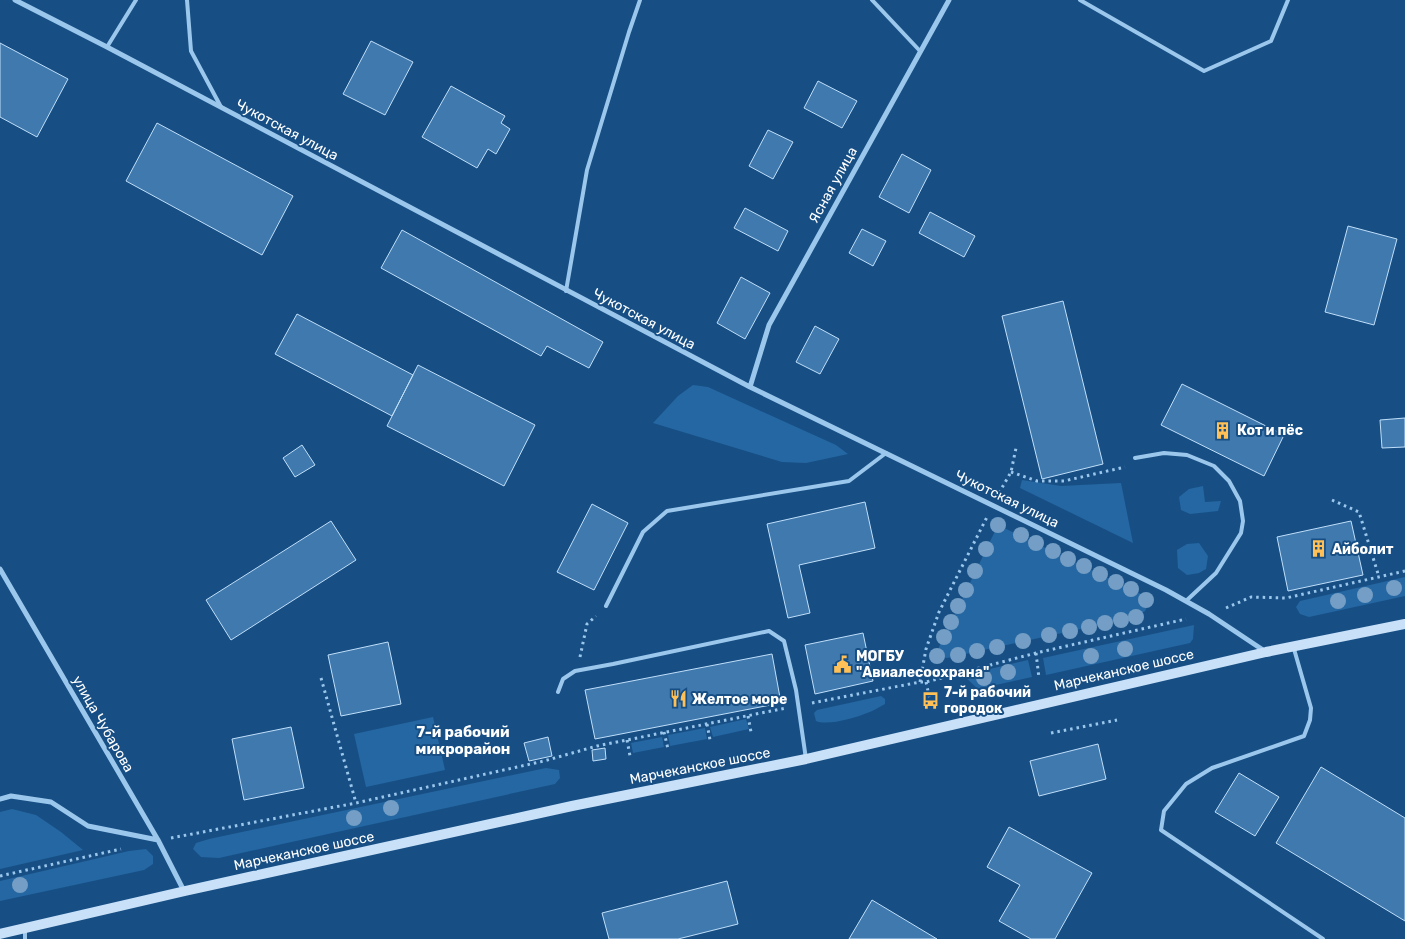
<svg xmlns="http://www.w3.org/2000/svg" width="1405" height="939" font-family="Rubik,sans-serif">
<style>
.green{fill:#2567a2}
.building{fill:#3f79ae;stroke:#c0dffa}
.lines{fill:none;stroke-linecap:round;stroke-linejoin:round}
.path{stroke:#9bc7ed;stroke-width:3;stroke-dasharray:2.5 4;stroke-linecap:butt}
.lane{stroke:#9bc7ed;stroke-width:4}
.street{stroke:#9bc7ed;stroke-width:5}
.secondary{stroke:#c8e1f9;stroke-width:10}
.tree{fill:#749ec5}
.labels{text-anchor:middle;dominant-baseline:central;stroke-width:4;stroke-linejoin:round;paint-order:stroke}
.street-label{font-size:14px;fill:#fff;stroke:#174f85}
.poi-label{font-size:14px;font-weight:bold;fill:#fff;stroke:#174f85;text-anchor:start}
.neighbourhood-label{font-size:15px;font-weight:bold;fill:#fff;stroke:#174f85}
</style>
<rect width="100%" height="100%" fill="#174f85"/>
<path class="green" d="M 693,385 L 708,387 L 836,445 L 848,454 L 806,463 L 782,462 L 653,423 L 678,396 Z
M 1022,480 L 1061,486 L 1121,483 L 1133,543 L 1020,488 Z
M 1203,486 L 1205,502 L 1221,501 L 1218,511 L 1190,514 L 1181,510 L 1179,497 L 1189,489 Z
M 998,525 L 1143,595 L 1148,605 L 1145,611 L 1136,617 L 947,658 L 937,656 L 939,647 Z
M 1199,543 L 1208,556 L 1206,569 L 1199,573 L 1187,575 L 1178,568 L 1177,550 L 1187,544 Z
M 1405,577 L 1405,596 L 1309,617 L 1300,614 L 1296,607 L 1300,601 Z
M 1194,625 L 1193,639 L 1190,643 L 1046,675 L 1043,658 Z
M 1028,660 L 1032,677 L 978,689 L 965,677 L 969,674 Z
M 881,696 L 885,699 L 885,704 C 879,707 873,711 867,713 C 855,718 827,726 816,721 L 814,713 L 817,710 Z
M 433,717 L 445,770 L 366,787 L 354,734 Z
M 746,719 L 749,729 L 713,737 L 710,727 Z
M 705,728 L 707,739 L 670,746 L 668,735 Z
M 662,737 L 664,747 L 633,753 L 631,743 Z
M 546,768 L 559,770 L 560,778 L 555,784 L 219,858 L 201,857 L 193,849 L 196,843 L 209,839 Z
M 12,809 L 36,815 L 61,832 L 83,850 L 0,869 L 0,812 Z
M 146,849 L 153,856 L 153,864 L 144,870 L 0,901 L 0,881 L 129,851 Z"/>
<path class="building" d="M 371,41 L 413,62 L 385,115 L 343,94 Z
M 0,43 L 68,79 L 37,137 L 0,117 Z
M 818,81 L 857,101 L 842,128 L 804,108 Z
M 451,86 L 505,116 L 501,123 L 510,129 L 496,154 L 488,149 L 477,168 L 422,137 Z
M 157,123 L 293,196 L 262,255 L 126,181 Z
M 768,130 L 793,142 L 773,179 L 749,166 Z
M 902,154 L 931,170 L 909,213 L 879,197 Z
M 745,208 L 788,231 L 778,251 L 734,228 Z
M 930,212 L 975,236 L 964,257 L 919,233 Z
M 1348,226 L 1397,239 L 1374,325 L 1325,312 Z
M 862,229 L 886,241 L 873,266 L 849,253 Z
M 402,230 L 603,342 L 589,368 L 547,346 L 541,356 L 381,268 Z
M 741,277 L 770,293 L 745,339 L 717,323 Z
M 1063,301 L 1103,464 L 1042,479 L 1002,316 Z
M 297,314 L 413,375 L 392,416 L 275,354 Z
M 815,326 L 839,339 L 820,374 L 796,362 Z
M 418,365 L 535,425 L 504,486 L 387,426 Z
M 1182,384 L 1284,435 L 1264,476 L 1161,425 Z
M 1405,418 L 1405,447 L 1382,448 L 1380,420 Z
M 302,445 L 315,465 L 295,477 L 283,458 Z
M 865,502 L 875,548 L 799,565 L 810,613 L 788,618 L 767,524 Z
M 592,504 L 628,523 L 594,590 L 557,572 Z
M 331,521 L 356,560 L 231,640 L 206,600 Z
M 1351,521 L 1363,575 L 1288,591 L 1277,537 Z
M 863,633 L 873,681 L 815,694 L 805,645 Z
M 388,642 L 401,704 L 341,716 L 328,655 Z
M 772,654 L 781,703 L 595,739 L 585,690 Z
M 291,727 L 304,788 L 244,800 L 232,739 Z
M 548,737 L 552,756 L 529,761 L 524,743 Z
M 1098,744 L 1106,779 L 1039,796 L 1030,761 Z
M 605,748 L 606,759 L 593,761 L 592,750 Z
M 1321,767 L 1405,818 L 1405,921 L 1276,843 Z
M 1239,773 L 1279,797 L 1255,836 L 1215,812 Z
M 1009,827 L 1092,873 L 1055,939 L 1031,939 L 999,921 L 1020,885 L 987,867 Z
M 727,881 L 738,924 L 678,939 L 609,939 L 602,913 Z
M 872,900 L 937,939 L 849,939 Z"/>
<g class="lines">
<path class="path" d="M 1011,472 L 1037,481 L 1064,481 L 1125,467
M 999,493 L 1011,472 L 1016,448
M 1332,500 L 1359,512 L 1379,577
M 1226,608 L 1251,597 L 1286,598 L 1405,571
M 1036,653 L 1039,678
M 580,657 L 587,624 L 596,616
M 321,678 L 356,803
M 920,682 L 926,649 L 939,612 L 987,517
M 926,682 L 930,700
M 812,703 L 920,682 L 926,682 L 1036,653 L 1186,619
M 748,716 L 751,732
M 707,724 L 710,740
M 664,732 L 668,749
M 1051,733 L 1117,720
M 627,740 L 630,756
M 171,838 L 356,803 L 544,761 L 597,746 L 786,708
M 0,876 L 121,849"/>
<path class="lane" d="M 187,0 L 191,51 L 221,107
M 872,0 L 920,51
M 1080,0 L 1204,71 L 1271,41 L 1288,0
M 107,47 L 136,0
M 566,291 L 587,170 L 629,32 L 640,0
M 1135,458 L 1164,453 L 1187,455 L 1214,466 L 1229,481 L 1240,501 L 1243,521 L 1241,533 L 1216,573 L 1186,601
M 606,606 L 643,532 L 667,511 L 849,481 L 886,453
M 1294,649 L 1311,708 L 1310,720 L 1304,736 L 1212,768 L 1186,784 L 1164,811 L 1161,830 L 1323,939
M 558,692 L 563,679 L 575,671 L 613,664 L 769,631 L 784,641 L 796,690 L 806,759
M 25,939 L 25,930"/>
<path class="street" d="M 15,0 L 107,47 L 750,387 L 1166,590 L 1209,614 L 1266,652
M 750,387 L 769,325 L 949,0
M 0,569 L 158,840 L 184,891
M 0,799 L 11,796 L 51,802 L 88,826 L 158,840"/>
<path class="secondary" d="M 0,934 L 185,891 L 572,806 L 806,759 L 1266,652 L 1405,624"/>
</g>
<g class="tree">
<circle cx="998" cy="525" r="8"/>
<circle cx="1021" cy="535" r="8"/>
<circle cx="1036" cy="543" r="8"/>
<circle cx="986" cy="549" r="8"/>
<circle cx="1053" cy="551" r="8"/>
<circle cx="1068" cy="559" r="8"/>
<circle cx="1084" cy="566" r="8"/>
<circle cx="975" cy="571" r="8"/>
<circle cx="1100" cy="574" r="8"/>
<circle cx="1116" cy="582" r="8"/>
<circle cx="1394" cy="588" r="8"/>
<circle cx="1131" cy="589" r="8"/>
<circle cx="966" cy="590" r="8"/>
<circle cx="1365" cy="595" r="8"/>
<circle cx="1146" cy="600" r="8"/>
<circle cx="1338" cy="601" r="8"/>
<circle cx="958" cy="606" r="8"/>
<circle cx="1136" cy="617" r="8"/>
<circle cx="1121" cy="620" r="8"/>
<circle cx="951" cy="622" r="8"/>
<circle cx="1105" cy="623" r="8"/>
<circle cx="1089" cy="627" r="8"/>
<circle cx="1070" cy="631" r="8"/>
<circle cx="1049" cy="635" r="8"/>
<circle cx="944" cy="637" r="8"/>
<circle cx="1023" cy="641" r="8"/>
<circle cx="997" cy="647" r="8"/>
<circle cx="1125" cy="649" r="8"/>
<circle cx="977" cy="651" r="8"/>
<circle cx="958" cy="655" r="8"/>
<circle cx="937" cy="656" r="8"/>
<circle cx="1091" cy="656" r="8"/>
<circle cx="1008" cy="672" r="8"/>
<circle cx="984" cy="678" r="8"/>
<circle cx="391" cy="808" r="8"/>
<circle cx="354" cy="818" r="8"/>
<circle cx="20" cy="885" r="8"/>
</g>
<defs>
<symbol id="building-bare" viewBox="-9 -9 18 18"><path d="M-4-6H4V6H1V3H-1V6H-4ZM-2.5-4.3h1.7v1.8h-1.7ZM.8-4.3h1.7v1.8H.8ZM-2.5-1h1.7V.8h-1.7ZM.8-1h1.7V.8H.8Z" fill="#ffc157" stroke="#174f85" stroke-width="2.5" paint-order="stroke"/></symbol>
<symbol id="civic-bare" viewBox="-9 -9 18 18"><path d="M-.6-6.5H3V-4.5H.6V-3L4-1V1h2V6H-6V1h2V-1L-.6-3ZM-1.2 2.5V6h2.4V2.5Z" fill="#ffc157" stroke="#174f85" stroke-width="2.5" paint-order="stroke"/></symbol>
<symbol id="restaurant-bare" viewBox="-9 -9 18 18"><path d="M-5-6h1v4h1v-4h1v4h1v-4h1v5L-1.5 .5V6h-2V.5L-5-1ZM5-6V6H3V1.5H1.5Q1.5-4 5-6Z" fill="#ffc157" stroke="#174f85" stroke-width="2.5" paint-order="stroke"/></symbol>
<symbol id="bus-bare" viewBox="-9 -9 18 18"><path d="M-5-6H5V4H4V6H2V4H-2V6H-4V4H-5ZM-3.5-4V0h7V-4ZM-3.5 1.2v1.5H-2V1.2ZM2 1.2v1.5H3.5V1.2Z" fill="#ffc157" stroke="#174f85" stroke-width="2.5" paint-order="stroke"/></symbol>
</defs>
<g fill-rule="evenodd">
<use href="#building-bare" x="1210" y="418" width="25" height="25"/>
<use href="#building-bare" x="1306" y="536" width="25" height="25"/>
<use href="#civic-bare" x="830" y="652" width="25" height="25"/>
<use href="#restaurant-bare" x="666" y="686" width="25" height="25"/>
<use href="#bus-bare" x="918" y="688" width="25" height="25"/>
</g>
<g class="labels">
<g class="street-label">
<text transform="translate(287 130) rotate(28)">Чукотская улица</text>
<text transform="translate(833 185) rotate(-61)">Ясная улица</text>
<text transform="translate(644 319) rotate(28)">Чукотская улица</text>
<text transform="translate(1007 499) rotate(26)">Чукотская улица</text>
<text transform="translate(1124 670) rotate(-13)">Марчеканское шоссе</text>
<text transform="translate(103 724) rotate(60)">улица Чубарова</text>
<text transform="translate(700 766) rotate(-11)">Марчеканское шоссе</text>
<text transform="translate(304 851) rotate(-12)">Марчеканское шоссе</text>
</g>
<g class="poi-label">
<text x="1237" y="430">Кот и пёс</text>
<text x="1332" y="549">Айболит</text>
<text x="856" y="656">МОГБУ<tspan x="856" dy="16">"Авиалесоохрана"</tspan></text>
<text x="944" y="692">7-й рабочий<tspan x="944" dy="16">городок</tspan></text>
<text x="692" y="699">Желтое море</text>
</g>
<g class="neighbourhood-label">
<text x="463" y="732">7-й рабочий<tspan x="463" dy="17">микрорайон</tspan></text>
</g>
</g>
</svg>
